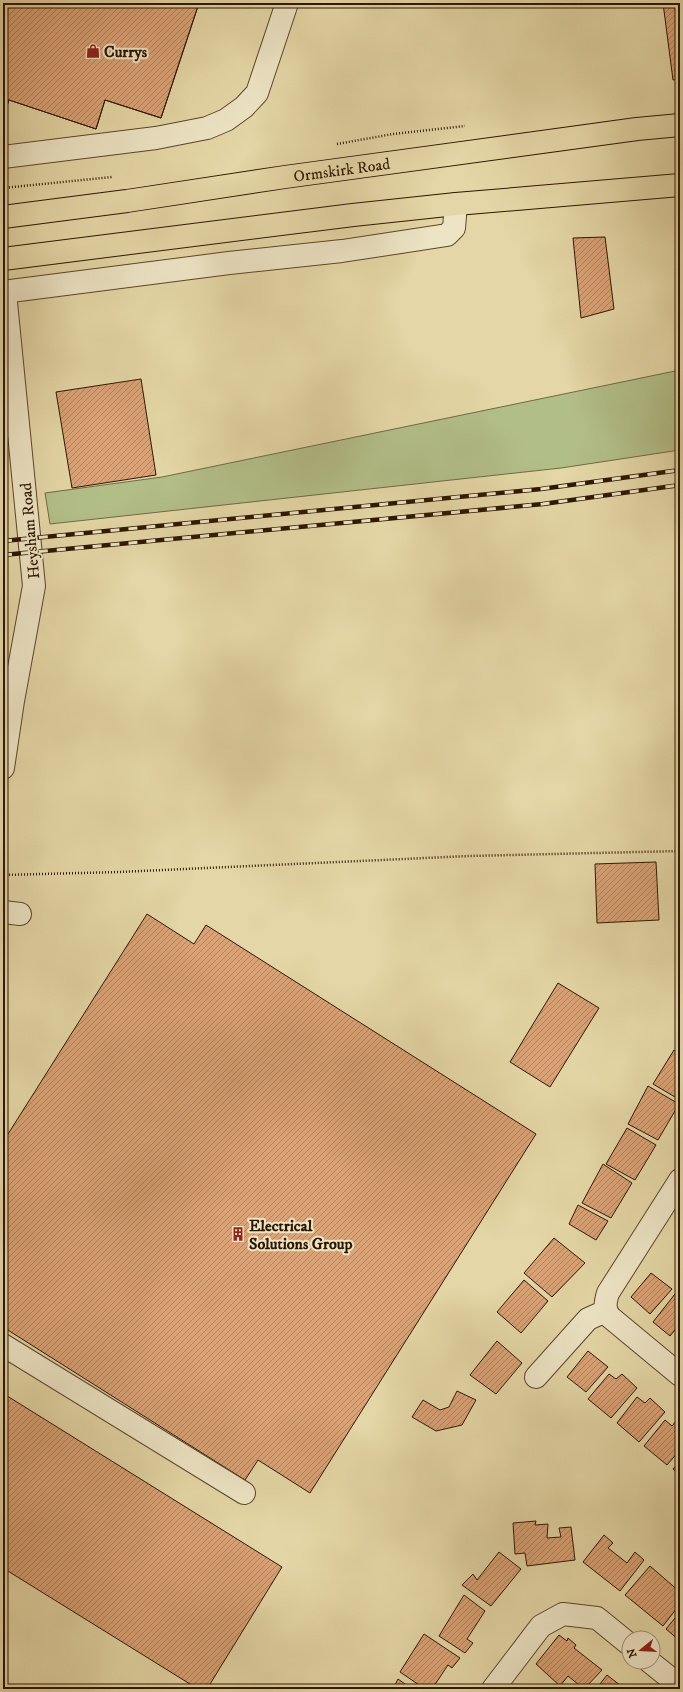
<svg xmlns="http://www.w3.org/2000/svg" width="683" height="1692" viewBox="0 0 683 1692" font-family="'IM FELL DW Pica',serif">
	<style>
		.green { fill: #b2be88; stroke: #706a44 }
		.building { fill: url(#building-hatch); stroke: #2e1600 }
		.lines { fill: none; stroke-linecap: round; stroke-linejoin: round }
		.minor-casing { stroke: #5c462a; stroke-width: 24 }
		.highway-casing { stroke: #2e1600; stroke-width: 24 }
		.path { stroke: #2e1600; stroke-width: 2.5; stroke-dasharray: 1 2; stroke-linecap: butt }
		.minor { stroke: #ede4c5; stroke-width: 22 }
		.highway { stroke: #e4d6a6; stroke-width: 22 }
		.rail-casing { stroke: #2e1600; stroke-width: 4.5 }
		.rail { stroke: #ede4c5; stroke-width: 3; stroke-dasharray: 9; stroke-linecap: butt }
		.labels { text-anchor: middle; stroke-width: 4; stroke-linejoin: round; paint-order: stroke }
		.poi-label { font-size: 16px; font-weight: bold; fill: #2e1600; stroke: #ede4c5; text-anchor: start }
		.street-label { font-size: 16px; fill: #2e1600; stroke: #ede4c5 }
	</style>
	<defs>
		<pattern id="building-hatch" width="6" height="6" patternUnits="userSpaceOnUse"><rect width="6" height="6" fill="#daa275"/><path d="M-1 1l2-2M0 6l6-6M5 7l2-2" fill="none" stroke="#b1835e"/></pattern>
	</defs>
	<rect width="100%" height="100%" fill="#e4d6a6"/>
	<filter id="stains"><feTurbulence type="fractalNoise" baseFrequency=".005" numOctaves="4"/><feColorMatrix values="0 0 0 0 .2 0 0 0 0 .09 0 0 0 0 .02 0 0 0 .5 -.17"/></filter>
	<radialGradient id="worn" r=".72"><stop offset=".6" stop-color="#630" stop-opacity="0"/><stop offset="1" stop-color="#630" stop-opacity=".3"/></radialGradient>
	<path class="green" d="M 680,370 L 680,450 L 561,468 L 50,524 L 45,493 L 162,477 Z"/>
	<path class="building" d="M 3,3 L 199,3 L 161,118 L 105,100 L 96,129 L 9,100 L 3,118 Z
		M 3,3 L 199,3 L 161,118 L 105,100 L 96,129 L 3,98 Z
		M 663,3 L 680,3 L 680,79 L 673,80 Z
		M 3,98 L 9,100 L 3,118 Z
		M 605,237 L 614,309 L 581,318 L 573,238 Z
		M 141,379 L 156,475 L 72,488 L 56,392 Z
		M 656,862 L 659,920 L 597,923 L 595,864 Z
		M 147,914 L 194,944 L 206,925 L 536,1134 L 310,1493 L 258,1460 L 245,1480 L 3,1327 L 3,1142 Z
		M 558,983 L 599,1008 L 550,1087 L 510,1062 Z
		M 674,1050 L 680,1054 L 680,1100 L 653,1084 Z
		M 648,1086 L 679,1104 L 658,1140 L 628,1124 Z
		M 627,1128 L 656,1145 L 635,1180 L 606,1164 Z
		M 603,1164 L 632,1183 L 611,1218 L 582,1203 Z
		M 578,1205 L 608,1221 L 596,1240 L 569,1224 Z
		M 554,1238 L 585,1263 L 552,1297 L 524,1273 Z
		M 651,1273 L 672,1289 L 650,1314 L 631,1297 Z
		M 524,1280 L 548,1301 L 521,1333 L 497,1312 Z
		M 675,1294 L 680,1298 L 680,1324 L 670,1336 L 653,1322 Z
		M 497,1341 L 522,1363 L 496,1394 L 470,1375 Z
		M 588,1351 L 608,1367 L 586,1392 L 567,1377 Z
		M 609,1374 L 616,1379 L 622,1374 L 637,1388 L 611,1418 L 588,1399 Z
		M 457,1391 L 476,1400 L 462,1425 L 436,1431 L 412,1417 L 423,1400 L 440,1410 L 449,1407 Z
		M 4,1394 L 282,1567 L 207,1689 L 198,1689 L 3,1568 Z
		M 637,1397 L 645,1403 L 650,1398 L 665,1412 L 639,1442 L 617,1423 Z
		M 665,1420 L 672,1426 L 676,1421 L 680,1424 L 680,1450 L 667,1465 L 644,1446 Z
		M 680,1461 L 680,1475 L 673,1469 Z
		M 536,1521 L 535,1525 L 548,1524 L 547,1538 L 561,1537 L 559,1528 L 571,1527 L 575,1560 L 527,1566 L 525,1553 L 515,1554 L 513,1523 Z
		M 604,1535 L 613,1543 L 608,1548 L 627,1563 L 635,1552 L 644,1560 L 620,1591 L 583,1562 Z
		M 499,1552 L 521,1569 L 491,1606 L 462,1585 L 473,1574 L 477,1580 Z
		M 650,1566 L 680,1592 L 680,1604 L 663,1626 L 625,1595 Z
		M 464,1595 L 485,1611 L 467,1639 L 473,1643 L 465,1653 L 439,1636 Z
		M 680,1612 L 680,1641 L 666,1629 Z
		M 424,1634 L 460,1658 L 452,1668 L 448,1665 L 432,1689 L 425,1689 L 400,1672 Z
		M 559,1635 L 567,1641 L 568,1638 L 576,1645 L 574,1648 L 602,1670 L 584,1689 L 568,1676 L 560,1686 L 536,1664 Z
		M 607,1675 L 625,1689 L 596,1689 Z
		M 398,1679 L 412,1689 L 393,1689 Z"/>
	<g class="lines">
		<defs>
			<path id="minor" d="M 3,157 L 156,138 L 207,128 L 226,120 L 244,107 L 257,93 L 287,3
				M 3,292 L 229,263 L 342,251 L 447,235 L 454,228 L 456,204
				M 3,768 L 13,701 L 34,586 L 5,292
				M 3,912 L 20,914
				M 680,1180 L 608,1293 C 605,1303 604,1309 610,1317 L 680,1375
				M 3,1345 L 244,1493
				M 536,1377 L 588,1319 L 606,1311
				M 650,1662 L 680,1686
				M 493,1689 L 541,1626 L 563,1614 L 597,1618 L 629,1644"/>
			<g id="highway">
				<path id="s1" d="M 3,217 L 127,201 L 285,177 L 637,129 L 680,125"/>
				<path d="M 3,259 L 353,215 L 456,204 L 680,185"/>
			</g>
		</defs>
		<use href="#minor" class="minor-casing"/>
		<use href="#highway" class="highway-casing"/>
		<path class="path" d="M 337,144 L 393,134 L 465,126
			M 3,188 L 112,177
			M 3,875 L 119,872 L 469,856 L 680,851"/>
		<use href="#minor" class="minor"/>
		<use href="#highway" class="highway"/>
		<defs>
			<path id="rail" d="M 3,541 L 541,489 L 680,470
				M 3,555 L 543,504 L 680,485"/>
		</defs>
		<use href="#rail" class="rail-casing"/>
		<use href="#rail" class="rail"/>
	</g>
	<defs>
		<symbol id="shop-bare" viewBox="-9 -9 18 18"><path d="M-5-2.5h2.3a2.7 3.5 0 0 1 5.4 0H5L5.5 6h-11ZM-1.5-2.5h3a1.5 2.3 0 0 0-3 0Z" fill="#8f2418" stroke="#ede4c5" stroke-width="2.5" paint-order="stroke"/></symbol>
		<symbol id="building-bare" viewBox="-9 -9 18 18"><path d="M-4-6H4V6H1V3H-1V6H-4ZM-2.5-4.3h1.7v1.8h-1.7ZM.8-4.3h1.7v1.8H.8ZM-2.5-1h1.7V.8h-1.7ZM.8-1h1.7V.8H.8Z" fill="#8f2418" stroke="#ede4c5" stroke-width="2.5" paint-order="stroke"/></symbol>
	</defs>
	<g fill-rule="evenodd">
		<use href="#shop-bare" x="83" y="41" width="20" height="20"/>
		<use href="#building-bare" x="228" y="1224" width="20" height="20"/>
	</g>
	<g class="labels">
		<g class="poi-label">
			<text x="104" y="57">Currys</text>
			<text x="249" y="1231">Electrical<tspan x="249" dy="18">Solutions Group</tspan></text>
		</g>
		<g class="street-label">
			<text dy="6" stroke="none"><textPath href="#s1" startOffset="342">Ormskirk Road</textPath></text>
			<text transform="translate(29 531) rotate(-95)" y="6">Heysham Road</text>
		</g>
	</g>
	<rect width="683" height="1692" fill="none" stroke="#e4d6a6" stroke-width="16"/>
	<rect x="4" y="4" width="675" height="1684" fill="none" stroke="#2e1600" stroke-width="2"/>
	<rect x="8" y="8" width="667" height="1676" fill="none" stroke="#2e1600"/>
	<g transform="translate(641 1650) rotate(252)"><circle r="19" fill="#ede4c5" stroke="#a19276"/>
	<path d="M0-3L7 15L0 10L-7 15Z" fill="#8f2418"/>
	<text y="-6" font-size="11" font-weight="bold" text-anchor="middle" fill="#2e1600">N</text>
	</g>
	<rect width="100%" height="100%" filter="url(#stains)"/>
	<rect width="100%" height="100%" fill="url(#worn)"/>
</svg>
